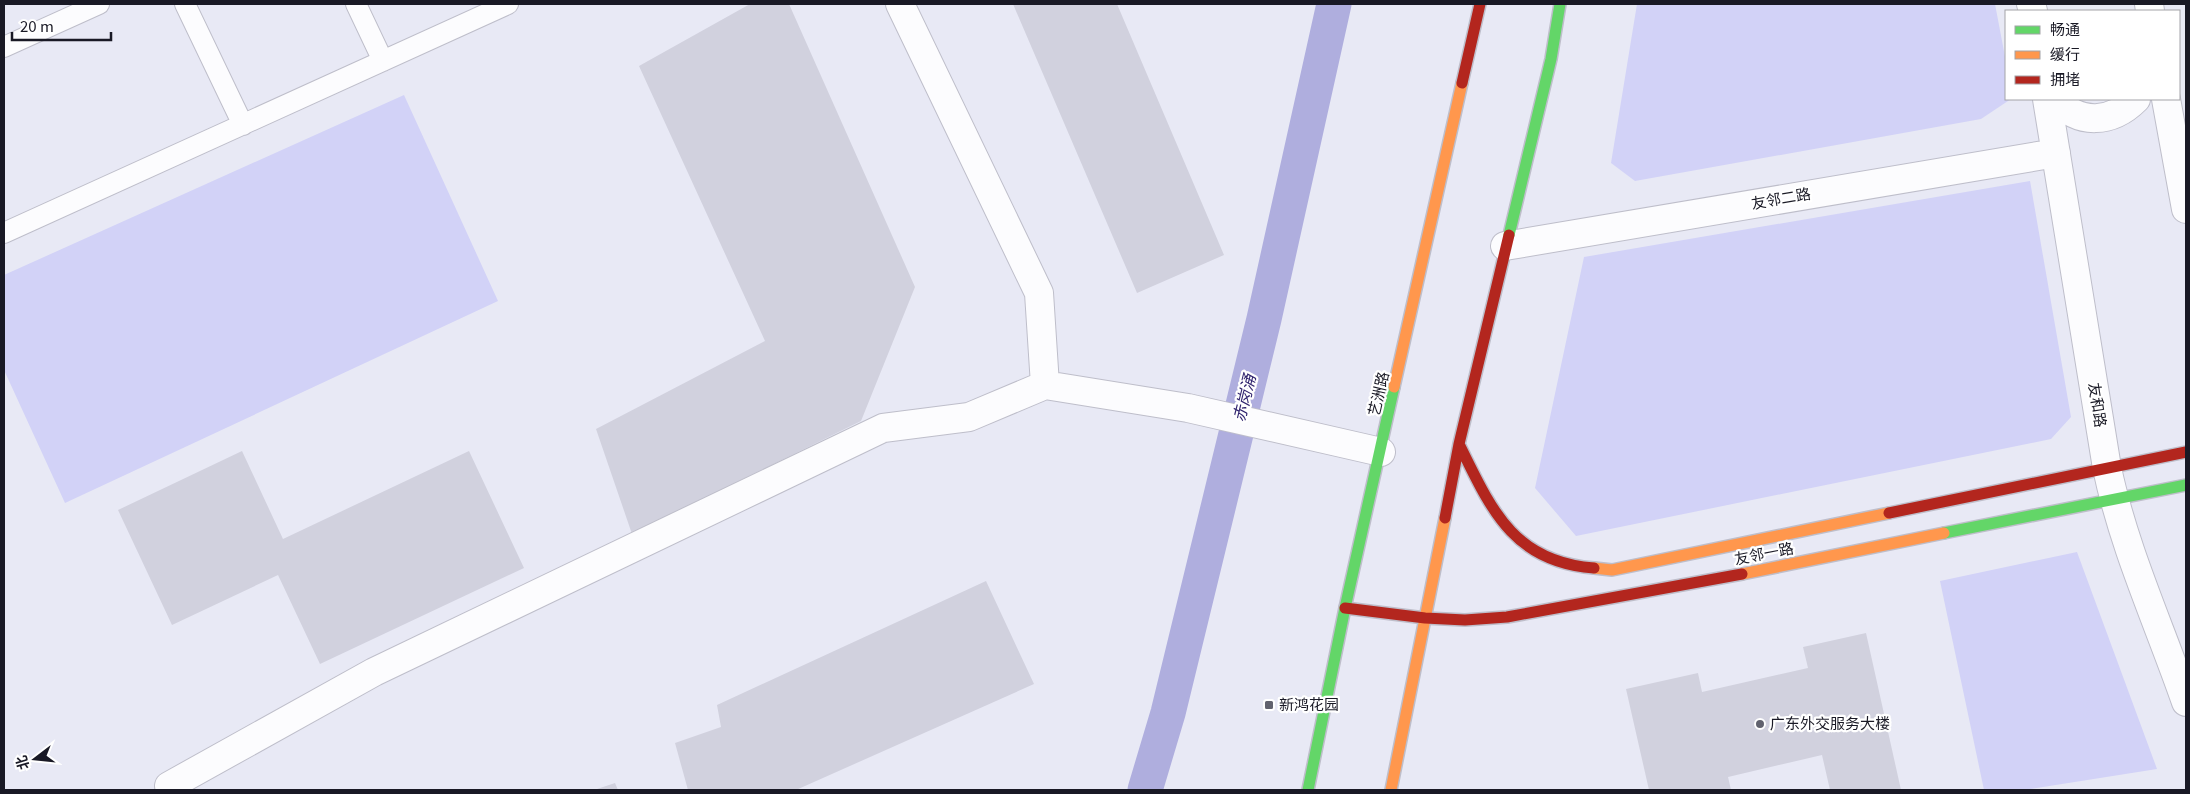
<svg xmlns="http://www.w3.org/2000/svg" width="2190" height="794" viewBox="0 0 2190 794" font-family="Georgia,'Noto Sans SC',serif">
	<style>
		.green { fill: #d2d2f7 }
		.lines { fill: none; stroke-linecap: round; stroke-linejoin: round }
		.canal { stroke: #afaede; stroke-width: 35 }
		.building { fill: #d1d1de }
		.lane-casing { stroke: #bebeca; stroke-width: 22 }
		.street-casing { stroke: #bebeca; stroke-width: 30 }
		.fast-casing { stroke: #bebeca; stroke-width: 14 }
		.slow-casing { stroke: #bebeca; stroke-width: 14 }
		.jam-casing { stroke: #bebeca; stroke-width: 14 }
		.lane { stroke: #fcfcfe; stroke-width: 20 }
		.street { stroke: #fcfcfe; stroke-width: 28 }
		.fast { stroke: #63d668; stroke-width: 11 }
		.slow { stroke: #ff974d; stroke-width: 11 }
		.jam { stroke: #b3261e; stroke-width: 11 }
		.poi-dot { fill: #61626e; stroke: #fff; stroke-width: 2 }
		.labels { text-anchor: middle; stroke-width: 4.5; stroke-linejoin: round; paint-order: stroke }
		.street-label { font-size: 15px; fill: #191925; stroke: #fff }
		.poi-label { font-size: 15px; fill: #191925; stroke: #fff; text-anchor: start }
		.water-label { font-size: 16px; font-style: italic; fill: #30246e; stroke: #fff }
	</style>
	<rect width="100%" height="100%" fill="#e8e9f5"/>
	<path class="green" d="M 1637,4 L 1995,4 L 2006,62 L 2006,99 L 2011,99 L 1981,119 L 1635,181 L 1611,163 Z
		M 404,95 L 498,301 L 65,503 L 4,370 L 4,275 Z
		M 2030,181 L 2071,417 L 2051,439 L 1576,536 L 1535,488 L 1584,257 Z
		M 2077,552 L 2157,769 L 2024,790 L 1984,790 L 1940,581 Z"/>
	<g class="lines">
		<path class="canal" d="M 1145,790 L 1168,713 L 1264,319 L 1334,4"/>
	</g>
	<path class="building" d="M 750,4 L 789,4 L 915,287 L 861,421 L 632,534 L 596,429 L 765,341 L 639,66 Z
		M 1013,4 L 1117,4 L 1224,255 L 1137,293 Z
		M 242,451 L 283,539 L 469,451 L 524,568 L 320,664 L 278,575 L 172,625 L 118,510 Z
		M 986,581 L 1034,684 L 796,790 L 688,790 L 675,743 L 721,727 L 717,705 Z
		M 1866,633 L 1901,790 L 1830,790 L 1822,755 L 1728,777 L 1731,790 L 1649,790 L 1626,689 L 1698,673 L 1702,692 L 1808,668 L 1803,647 Z
		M 615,783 L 618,790 L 594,790 Z"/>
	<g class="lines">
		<defs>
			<path id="lane" d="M 185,4 L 243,125
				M 356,4 L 383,61
				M 4,47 L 99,4
				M 4,233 L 508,4"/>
			<path id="street" d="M 900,4 L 1039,293 L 1045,385
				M 2031,4 L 2033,11
				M 2149,4 L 2150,11
				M 2047,99 L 2107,468 C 2124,549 2159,624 2186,702
				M 2056,99 C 2079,126 2112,123 2136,99
				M 2166,99 L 2186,209
				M 1505,246 L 2056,153
				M 169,786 L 374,672 L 883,428 L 969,417 L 1045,385 L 1188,408 L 1381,452"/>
			<path id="fast" d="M 1509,235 L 1551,59 L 1560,4
				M 1944,533 L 2186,485
				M 1308,790 L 1345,608 L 1394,387"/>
			<path id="slow" d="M 1394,387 L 1462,83
				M 1594,568 L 1612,570 L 1889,513
				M 1742,574 L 1944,533
				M 1391,790 L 1445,518"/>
			<path id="jam" d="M 1462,83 L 1480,4
				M 1459,444 C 1491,509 1513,562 1594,568
				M 1889,513 L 2186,452
				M 1445,518 L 1459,444 L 1509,235
				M 1345,608 L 1425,618 L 1465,620 L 1507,617 L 1742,574"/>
		</defs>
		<use href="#lane" class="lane-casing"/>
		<use href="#street" class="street-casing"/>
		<use href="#fast" class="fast-casing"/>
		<use href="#slow" class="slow-casing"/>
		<use href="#jam" class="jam-casing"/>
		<use href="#lane" class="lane"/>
		<use href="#street" class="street"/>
		<use href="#fast" class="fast"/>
		<use href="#slow" class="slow"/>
		<use href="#jam" class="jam"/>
	</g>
	<g class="poi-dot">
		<rect x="1264" y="700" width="10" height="10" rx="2.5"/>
		<circle cx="1760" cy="724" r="5"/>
	</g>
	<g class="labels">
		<g class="street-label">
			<text transform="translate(1781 199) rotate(-10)" y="5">友邻二路</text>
			<text transform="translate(1379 394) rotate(-77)" y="5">艺洲路</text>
			<text transform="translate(2097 405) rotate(81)" y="5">友和路</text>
			<text transform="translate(1764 554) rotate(-11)" y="5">友邻一路</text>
		</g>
		<g class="poi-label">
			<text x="1279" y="710">新鸿花园</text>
			<text x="1770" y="729">广东外交服务大楼</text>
		</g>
		<g class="water-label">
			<text transform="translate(1244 398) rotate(-76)" y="6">赤岗涌</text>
		</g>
	</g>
	<rect width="2190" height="794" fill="none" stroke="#191925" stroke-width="10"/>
	<rect x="2005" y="10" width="175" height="90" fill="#ffffff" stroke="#a3a3a8"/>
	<rect x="2015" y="26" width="25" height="8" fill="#63d668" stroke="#a3a3a8"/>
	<text x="2050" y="35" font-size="15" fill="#191925">畅通</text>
	<rect x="2015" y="51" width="25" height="8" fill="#ff974d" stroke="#a3a3a8"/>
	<text x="2050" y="60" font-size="15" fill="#191925">缓行</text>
	<rect x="2015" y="76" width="25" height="8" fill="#b3261e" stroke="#a3a3a8"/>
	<text x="2050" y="85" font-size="15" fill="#191925">拥堵</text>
	<g transform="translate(35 759) rotate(254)" stroke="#ffffff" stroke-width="4" paint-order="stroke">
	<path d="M0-4L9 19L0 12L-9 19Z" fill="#191925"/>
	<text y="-8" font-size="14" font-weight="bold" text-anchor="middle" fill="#191925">北</text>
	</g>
	<path d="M12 32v8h99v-8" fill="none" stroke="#191925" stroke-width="2.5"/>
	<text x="20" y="32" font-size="15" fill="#191925" stroke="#ffffff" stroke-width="4" paint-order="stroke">20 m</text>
</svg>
